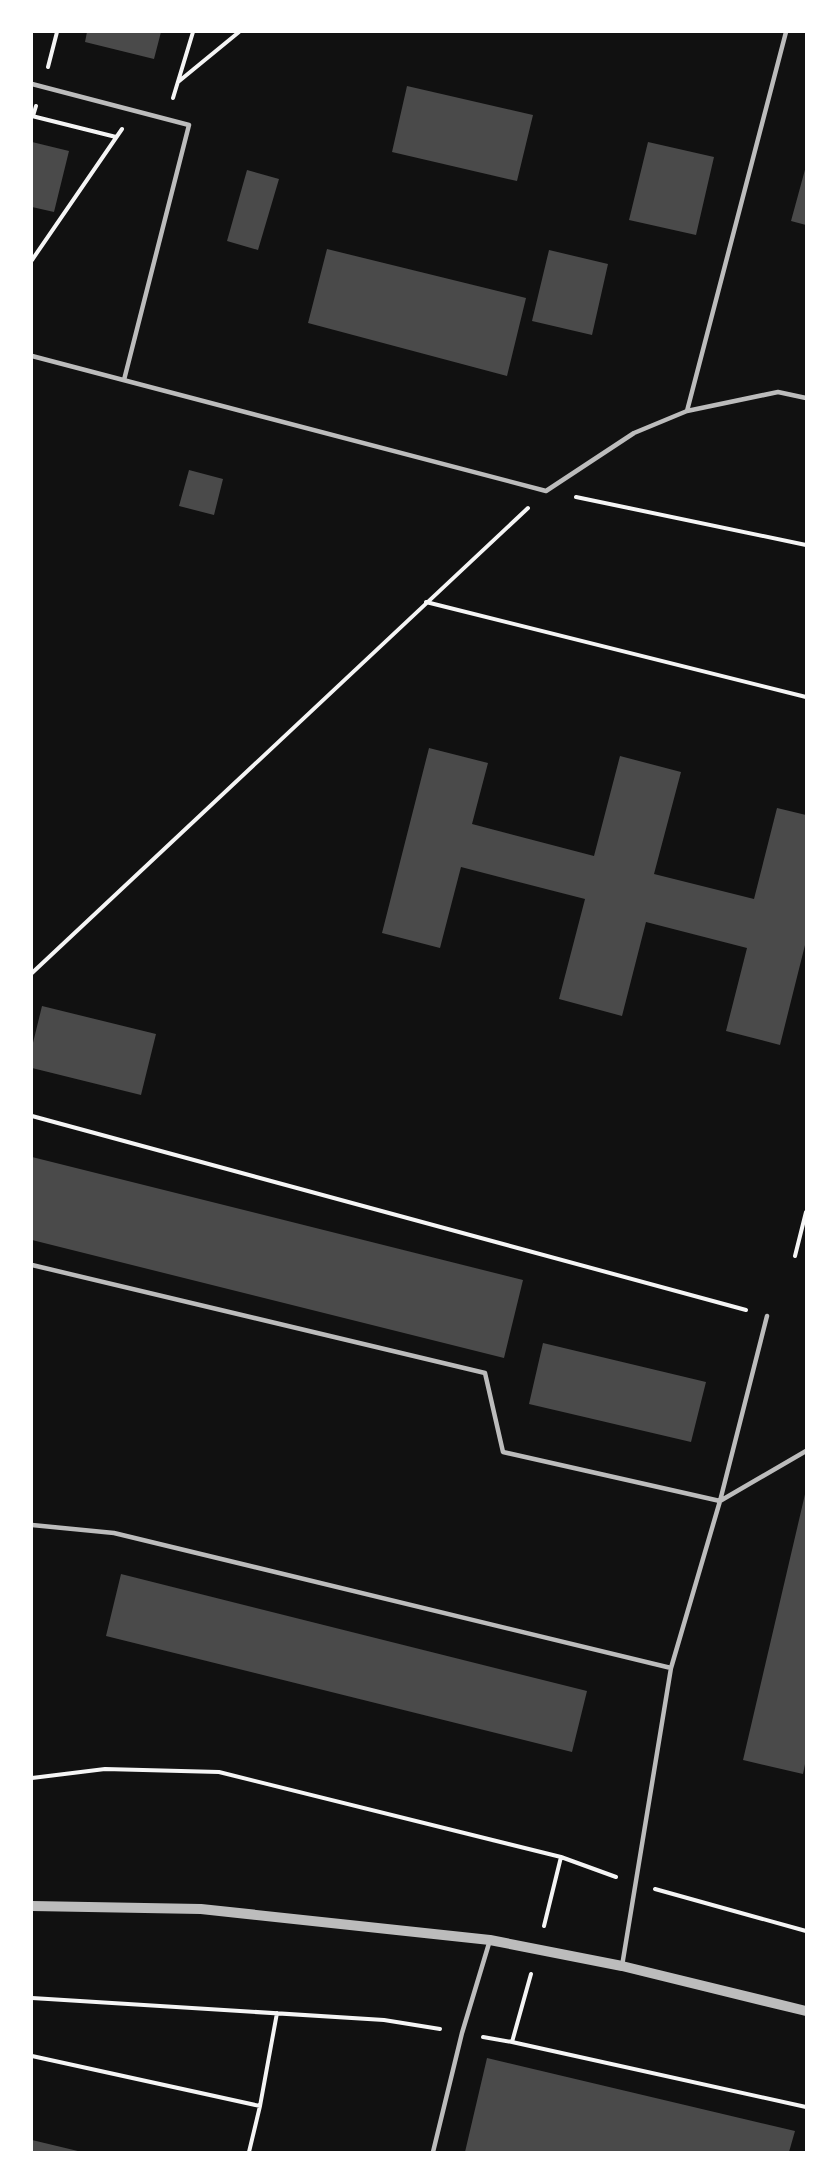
<svg xmlns="http://www.w3.org/2000/svg" width="838" height="2184" viewBox="0 0 838 2184" font-family="Arial,sans-serif">
	<style>
		.building { fill: #4a4a4a }
		.lines { fill: none; stroke-linecap: round; stroke-linejoin: round }
		.path { stroke: #f5f5f5; stroke-width: 4 }
		.service { stroke: #bcbcbc; stroke-width: 4.5 }
		.tertiary { stroke: #bcbcbc; stroke-width: 10 }
	</style>
	<rect width="100%" height="100%" fill="#111"/>
	<path class="building" d="M 87,32 L 161,32 L 154,59 L 85,42 Z
		M 407,86 L 533,115 L 517,181 L 392,152 Z
		M 32,142 L 69,151 L 54,212 L 32,207 Z
		M 648,142 L 714,157 L 696,235 L 629,220 Z
		M 806,166 L 806,225 L 791,221 Z
		M 247,170 L 279,179 L 258,250 L 227,241 Z
		M 327,249 L 526,298 L 507,376 L 308,323 Z
		M 549,250 L 608,264 L 592,335 L 532,321 Z
		M 189,470 L 223,479 L 214,515 L 179,506 Z
		M 429,748 L 488,763 L 472,824 L 594,856 L 620,756 L 681,772 L 654,874 L 754,899 L 777,808 L 806,815 L 806,941 L 780,1045 L 726,1031 L 747,948 L 646,922 L 622,1016 L 559,999 L 585,899 L 461,867 L 440,948 L 382,933 Z
		M 42,1006 L 156,1034 L 141,1095 L 32,1068 L 32,1047 Z
		M 32,1157 L 523,1280 L 504,1358 L 32,1240 Z
		M 543,1343 L 706,1382 L 691,1442 L 529,1404 Z
		M 806,1490 L 806,1759 L 803,1774 L 743,1760 Z
		M 121,1574 L 587,1691 L 572,1752 L 106,1636 Z
		M 487,2058 L 795,2131 L 789,2152 L 465,2152 Z
		M 32,2140 L 82,2152 L 32,2152 Z"/>
	<g class="lines">
		<path class="path" d="M 48,67 L 57,32
			M 178,82 L 239,32
			M 173,98 L 193,32
			M 32,116 L 116,137
			M 33,116 L 36,106
			M 32,260 L 122,129
			M 576,497 L 806,545
			M 426,602 L 806,697
			M 32,973 L 528,508
			M 32,1116 L 746,1310
			M 795,1256 L 806,1212
			M 32,1778 L 105,1769 L 219,1772 L 561,1857 L 616,1877
			M 655,1889 L 806,1931
			M 544,1926 L 561,1857
			M 531,1974 L 512,2042 L 806,2107
			M 32,1998 L 384,2020 L 440,2029
			M 483,2037 L 512,2042
			M 32,2056 L 260,2106 L 249,2152
			M 260,2106 L 277,2013"/>
		<path class="service" d="M 32,84 L 189,125 L 124,380
			M 32,356 L 546,491 L 634,433 L 687,411 L 778,392 L 806,398
			M 687,411 L 786,32
			M 32,1265 L 485,1373 L 503,1452 L 720,1501 L 767,1316
			M 32,1525 L 114,1533 L 671,1668
			M 622,1966 L 671,1668 L 720,1501 L 806,1451
			M 433,2152 L 462,2033 L 490,1940"/>
		<path class="tertiary" d="M 32,1906 L 201,1909 L 490,1940 L 622,1966 L 806,2011"/>
	</g>
	<rect width="838" height="2184" fill="none" stroke="#ffffff" stroke-width="66"/>
</svg>
